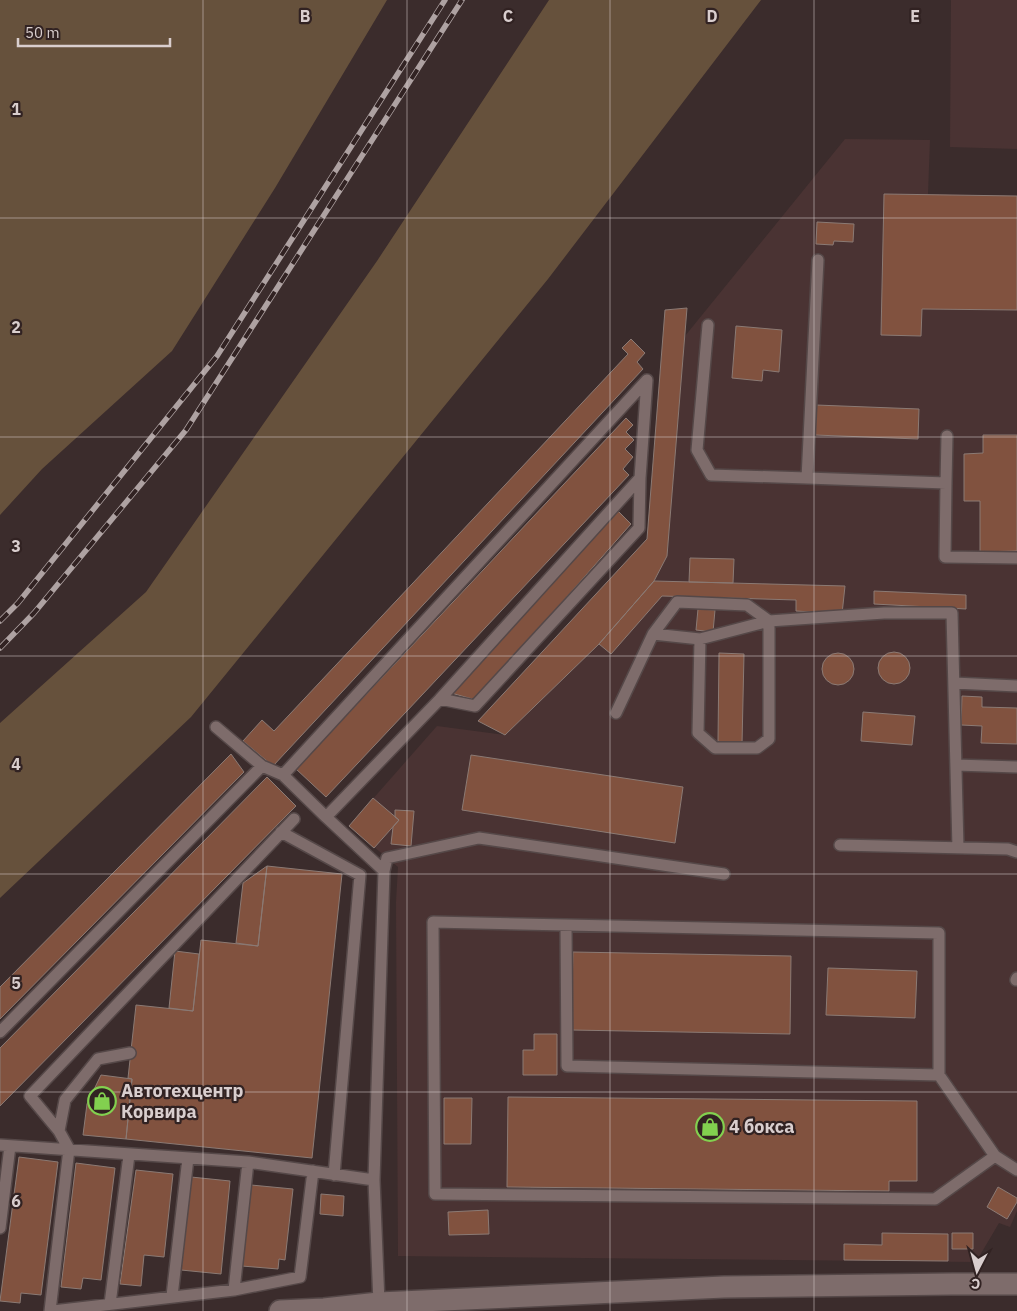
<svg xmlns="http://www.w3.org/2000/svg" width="1017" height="1311" viewBox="0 0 1017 1311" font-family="'IBM Plex Sans',sans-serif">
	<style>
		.built { fill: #4a3333 }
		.green { fill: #66513c }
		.building { fill: #81523f; stroke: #8b7a74 }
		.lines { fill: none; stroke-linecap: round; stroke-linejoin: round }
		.service-casing { stroke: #554848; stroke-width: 14 }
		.minor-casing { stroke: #554848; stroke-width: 24 }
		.service { stroke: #7e6c6b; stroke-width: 11 }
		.minor { stroke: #7e6c6b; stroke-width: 21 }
		.rail-casing { stroke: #aea2a2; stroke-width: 5.5 }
		.rail { stroke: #312222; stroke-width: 4; stroke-dasharray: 11; stroke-linecap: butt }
		.grid { fill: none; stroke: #d9cece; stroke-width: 1; stroke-opacity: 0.55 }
		.labels { text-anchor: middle; stroke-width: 4.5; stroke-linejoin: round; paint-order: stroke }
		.poi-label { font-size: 18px; font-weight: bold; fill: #d9cece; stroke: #312222; text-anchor: start }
		.grid-label { font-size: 16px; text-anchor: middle; font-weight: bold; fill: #d9cece; stroke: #312222; stroke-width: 4.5; stroke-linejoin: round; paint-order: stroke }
	</style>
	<rect width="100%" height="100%" fill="#3b2c2c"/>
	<path class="built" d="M 951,0 L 1017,0 L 1017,149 L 950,147 Z
		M 845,139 L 930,140 L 928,194 L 1017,196 L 1017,1211 L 1010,1227 L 999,1223 L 976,1262 L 398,1256 L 396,902 L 398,867 L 349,826 L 437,726 L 505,735 L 599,644 L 654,581 L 667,556 L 685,336 Z"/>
	<path class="green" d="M 0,0 L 387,0 L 275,188 L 172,351 L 42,469 L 0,515 Z
		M 549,0 L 761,0 L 548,279 L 191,717 L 0,898 L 0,723 L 146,592 L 377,261 Z"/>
	<path class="building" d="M 884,194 L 1017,196 L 1017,310 L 922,309 L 921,336 L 881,335 Z
		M 817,222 L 854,224 L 853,242 L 834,241 L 833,245 L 816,244 Z
		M 687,308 L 667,556 L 654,581 L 599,644 L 505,735 L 478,721 L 647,539 L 665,310 Z
		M 736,326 L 782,330 L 779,372 L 763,370 L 762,381 L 732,378 Z
		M 631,339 L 645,353 L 637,362 L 643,369 L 273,766 L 243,741 L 262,720 L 274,731 L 628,354 L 622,348 Z
		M 816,405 L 919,409 L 918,439 L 815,435 Z
		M 626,418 L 633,425 L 626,432 L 634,440 L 625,449 L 633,457 L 623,469 L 629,475 L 326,797 L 296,769 Z
		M 983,435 L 1017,435 L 1017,551 L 980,552 L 980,501 L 964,501 L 964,454 L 983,453 Z
		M 618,511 L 631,524 L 476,700 L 451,693 Z
		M 690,558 L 734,559 L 733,583 L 689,582 Z
		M 654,581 L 845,586 L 842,614 L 796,611 L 796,600 L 662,596 L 611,654 L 599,644 Z
		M 874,591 L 966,595 L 966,609 L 874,604 Z
		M 698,609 L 715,610 L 713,632 L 696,630 Z
		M878 668a16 16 0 1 1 32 0a16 16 0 1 1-32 0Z
		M 719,653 L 744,654 L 742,744 L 718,742 Z
		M822 669a16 16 0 1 1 32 0a16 16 0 1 1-32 0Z
		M 962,696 L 982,697 L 982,707 L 1017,708 L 1017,744 L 981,743 L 982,726 L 961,725 Z
		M 863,712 L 915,716 L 912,745 L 861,741 Z
		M 231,754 L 244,772 L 0,1019 L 0,987 Z
		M 471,755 L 683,787 L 675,843 L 462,810 Z
		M 267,777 L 296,806 L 0,1106 L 0,1048 Z
		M 373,798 L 399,820 L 374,848 L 349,826 Z
		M 395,810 L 414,811 L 411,846 L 391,844 L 393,827 L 399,820 L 395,817 Z
		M 267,866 L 342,874 L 312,1158 L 126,1139 L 132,1079 L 128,1078 L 136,1005 L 193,1011 L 201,940 L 258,946 Z
		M 267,866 L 258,946 L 236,943 L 243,883 Z
		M 175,951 L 199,954 L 193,1011 L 169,1008 Z
		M 573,952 L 791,956 L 790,1034 L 571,1030 Z
		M 828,968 L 917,971 L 915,1018 L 826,1015 Z
		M 534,1034 L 557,1034 L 557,1075 L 523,1075 L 523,1050 L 534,1050 Z
		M 101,1075 L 132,1079 L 126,1139 L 83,1135 L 87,1104 Z
		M 508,1097 L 917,1101 L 917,1181 L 889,1181 L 889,1191 L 507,1187 Z
		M 444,1098 L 472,1098 L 471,1144 L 444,1144 Z
		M 19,1157 L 58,1162 L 41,1295 L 21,1293 L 20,1303 L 0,1301 Z
		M 76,1163 L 115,1168 L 101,1280 L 83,1278 L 81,1289 L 61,1287 Z
		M 136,1170 L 173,1174 L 164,1257 L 144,1255 L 141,1286 L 120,1284 Z
		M 191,1177 L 230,1181 L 221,1274 L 181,1270 Z
		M 251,1185 L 293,1189 L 285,1260 L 279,1259 L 278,1269 L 242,1266 Z
		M 998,1187 L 1017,1198 L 1017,1202 L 1007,1219 L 987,1207 Z
		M 321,1194 L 344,1196 L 343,1216 L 320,1214 Z
		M 488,1210 L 489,1234 L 449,1235 L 448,1212 Z
		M 882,1233 L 948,1234 L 948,1261 L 844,1260 L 844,1244 L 882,1245 Z
		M 952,1233 L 973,1233 L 973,1249 L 952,1249 Z"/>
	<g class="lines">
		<defs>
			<path id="service" d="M 708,325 L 697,450 L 711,475 L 807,478 L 818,260
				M 807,478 L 946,483 L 945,557 L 1017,558
				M 946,483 L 947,436
				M 653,634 L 677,602 L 747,605 L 769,621 L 769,739 L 757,748 L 715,748 L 698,733 L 700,639
				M 954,683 L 1017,686
				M 440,699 L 640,478
				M 616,713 L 653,634 L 700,639 L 769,621 L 884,613 L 952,613 L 958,848
				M 216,727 L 262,766 L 283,775 L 326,817 L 384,871
				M 956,765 L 1017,767
				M 283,775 L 647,380 L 640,478 L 639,528 L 475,706 L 440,699 L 326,817
				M 281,832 L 360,875 L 334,1175
				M 840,845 L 1008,849 L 1017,852
				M 566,925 L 567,1066 L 939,1075 L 995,1156 L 1017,1170
				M 1016,980 L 1017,978
				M 0,1032 L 262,766
				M 939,1075 L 939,933 L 433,922 L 435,1194 L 935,1199 L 995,1156
				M 59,1131 L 30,1096 L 294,819
				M 0,1145 L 248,1162 L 374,1180
				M 0,1228 L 10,1146
				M 234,1290 L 248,1162
				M 172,1296 L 188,1158
				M 379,1303 L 374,1180 L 384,871 L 387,858 L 479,838 L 724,874
				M 110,1304 L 129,1155
				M 50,1311 L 69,1149 L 59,1131 L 65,1100 L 98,1059 L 130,1053
				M 53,1311 L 234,1290 L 300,1277 L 313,1171"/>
			<path id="minor" d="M 280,1311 L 324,1309 L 379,1303 L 724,1287 L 952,1284 L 1017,1284"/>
		</defs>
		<use href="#service" class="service-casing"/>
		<use href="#minor" class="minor-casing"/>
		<use href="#service" class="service"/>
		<use href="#minor" class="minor"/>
		<defs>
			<path id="rail" d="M 0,621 L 18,603 L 217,356 L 445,0
				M 0,648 L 34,613 L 186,430 L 462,0"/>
		</defs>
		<use href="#rail" class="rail-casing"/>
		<use href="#rail" class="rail"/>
	</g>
	<path class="grid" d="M 203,0 L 203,1311M 407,0 L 407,1311M 610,0 L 610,1311M 814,0 L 814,1311M 0,218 L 1017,218M 0,437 L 1017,437M 0,656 L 1017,656M 0,874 L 1017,874M 0,1092 L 1017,1092"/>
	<defs>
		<symbol id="shop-ring" viewBox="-11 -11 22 22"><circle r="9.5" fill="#312222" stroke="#82d04f" stroke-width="1.5"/><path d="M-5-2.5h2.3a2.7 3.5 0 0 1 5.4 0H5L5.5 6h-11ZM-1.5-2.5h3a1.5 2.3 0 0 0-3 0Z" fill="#82d04f"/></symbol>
	</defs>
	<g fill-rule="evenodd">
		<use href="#shop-ring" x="86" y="1085" width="32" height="32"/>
		<use href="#shop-ring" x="694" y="1111" width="32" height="32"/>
	</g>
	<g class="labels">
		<g class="poi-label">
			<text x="121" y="1097">Автотехцентр<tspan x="121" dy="21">Корвира</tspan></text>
			<text x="729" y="1133">4 бокса</text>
		</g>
	</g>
	<g class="grid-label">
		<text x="305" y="22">B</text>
		<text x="508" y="22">C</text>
		<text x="712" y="22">D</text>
		<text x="915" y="22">E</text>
		<text x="16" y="115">1</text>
		<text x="16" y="333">2</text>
		<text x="16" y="552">3</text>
		<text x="16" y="770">4</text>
		<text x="16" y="989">5</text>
		<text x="16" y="1207">6</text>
	</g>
	<g transform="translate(977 1271) rotate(186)" stroke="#312222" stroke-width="4" paint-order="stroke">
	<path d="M0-4L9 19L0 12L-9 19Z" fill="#d9cece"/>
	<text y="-8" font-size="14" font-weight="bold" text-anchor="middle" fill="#d9cece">С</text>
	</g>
	<path d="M18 38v8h152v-8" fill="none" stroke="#d9cece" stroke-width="2.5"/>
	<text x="25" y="38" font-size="15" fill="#d9cece" stroke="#312222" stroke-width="4" paint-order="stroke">50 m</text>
</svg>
